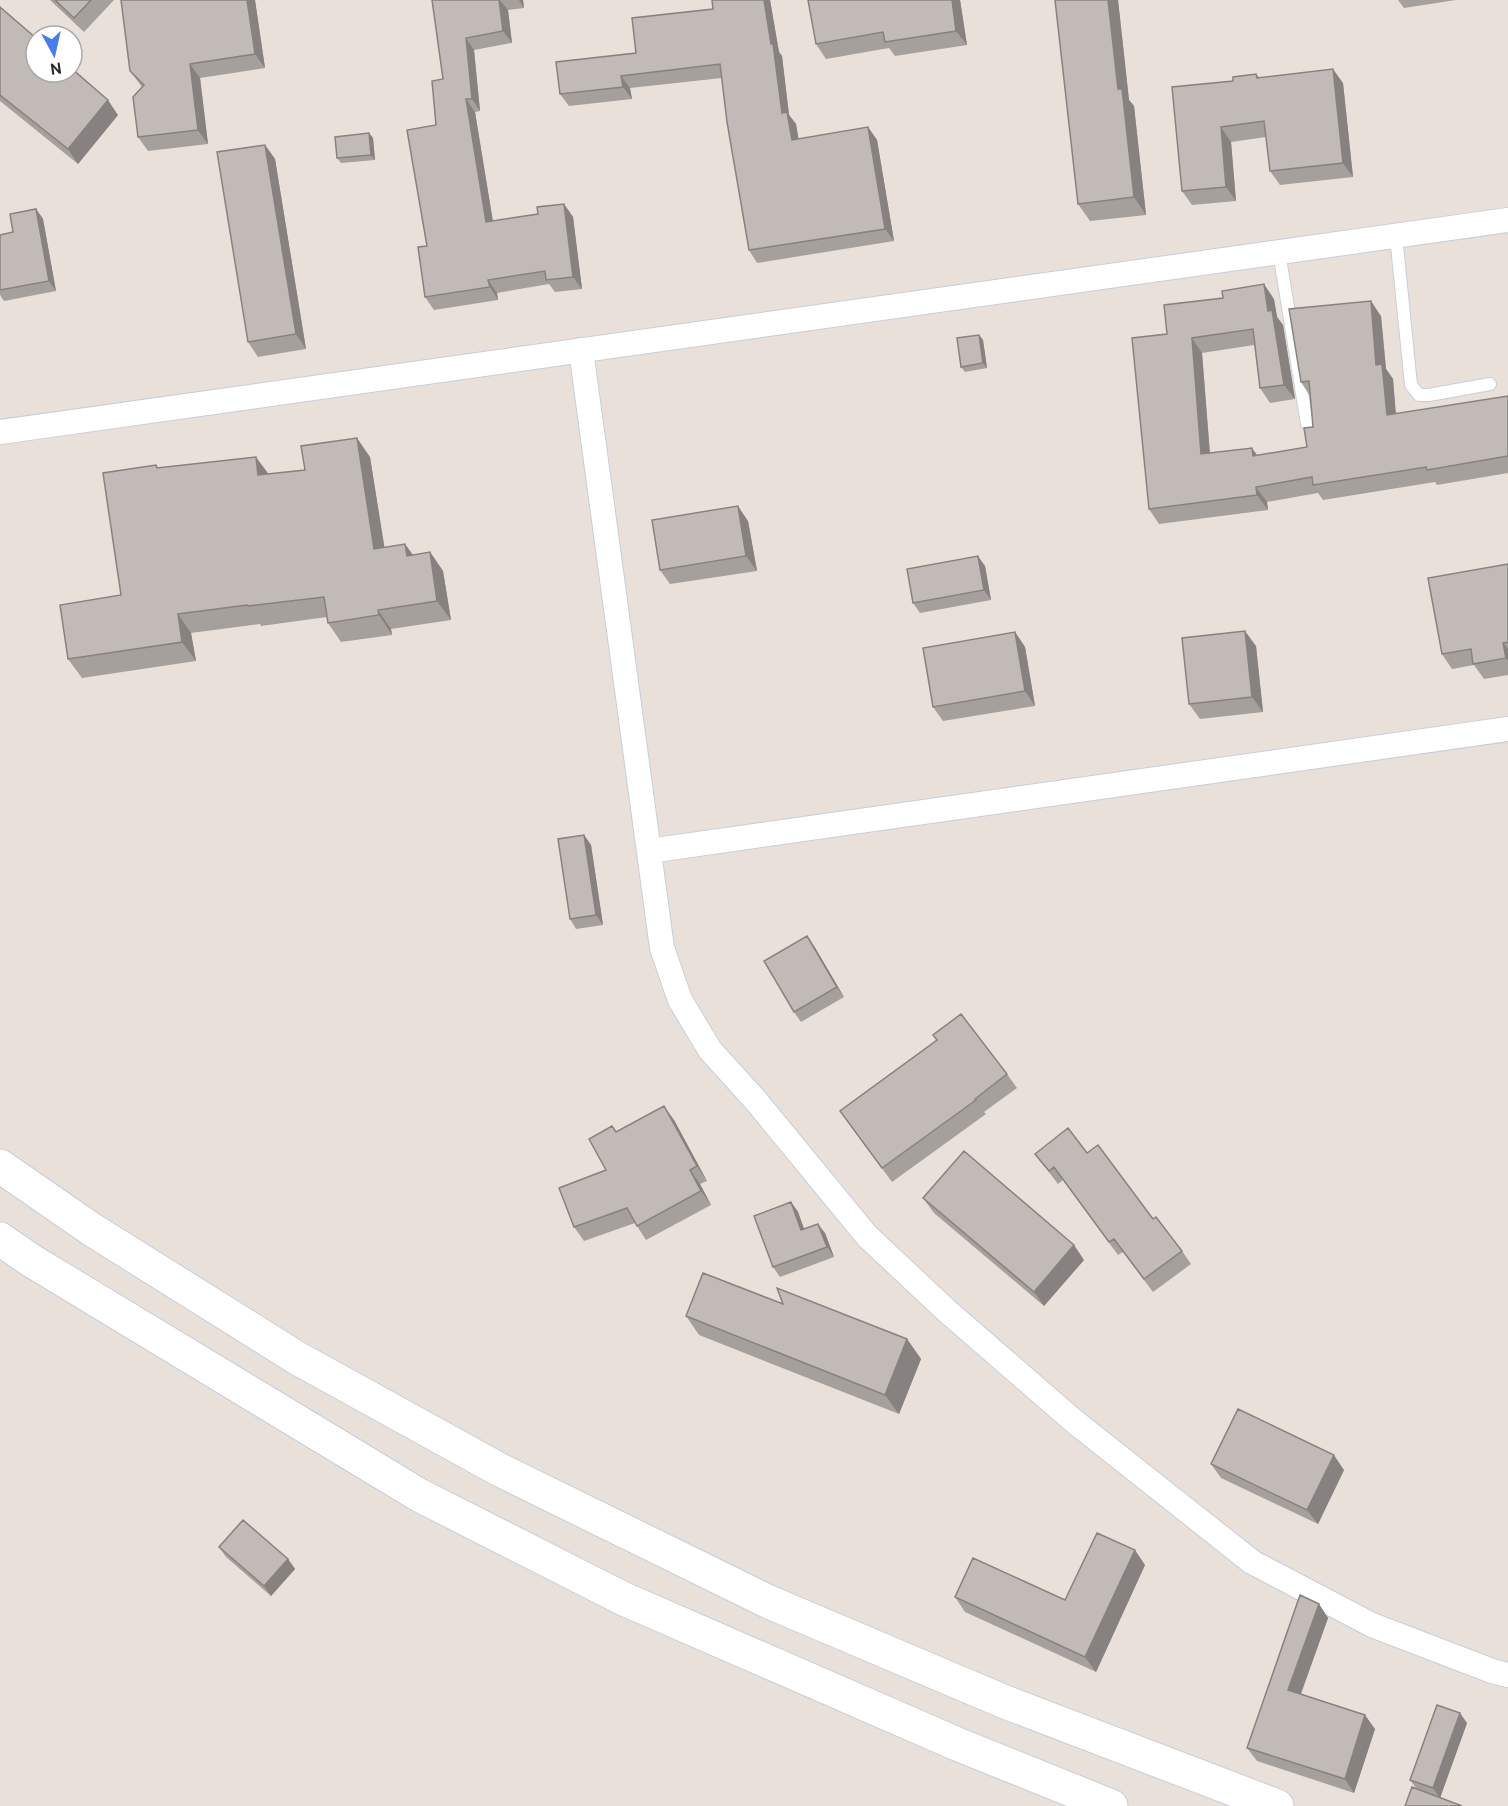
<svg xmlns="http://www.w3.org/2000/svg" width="1508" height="1806" viewBox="0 0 1508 1806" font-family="Cabin,sans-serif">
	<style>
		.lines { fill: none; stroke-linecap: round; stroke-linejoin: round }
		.lane-casing { stroke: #c8ced8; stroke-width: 14 }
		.street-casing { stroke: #c8ced8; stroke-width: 26 }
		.secondary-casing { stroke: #c8ced8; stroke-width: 35 }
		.lane { stroke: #fff; stroke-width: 12 }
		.street { stroke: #fff; stroke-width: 24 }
		.secondary { stroke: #fff; stroke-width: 33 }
		.wall { fill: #a6a09d }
		.shaded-wall { fill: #87827f }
		.building { fill: #c1bab6; stroke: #87827f; stroke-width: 1.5 }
	</style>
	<rect width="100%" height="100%" fill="#e9e0da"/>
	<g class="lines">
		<defs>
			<path id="lane" d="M 1396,236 L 1411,385 L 1419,395 L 1429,395 L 1490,384
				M 1279,252 L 1307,424"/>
			<path id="street" d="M 581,350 L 662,948 L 680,1000 L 710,1050 L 757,1102 L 867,1236 L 947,1311 L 1075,1422 L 1252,1562 L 1372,1625 L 1492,1671 L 1508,1675
				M 0,432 L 1508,220
				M 649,851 L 1508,729"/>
			<path id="secondary" d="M 0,1166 L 91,1229 L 297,1358 L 500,1470 L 769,1602 L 1005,1702 L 1277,1806
				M 0,1239 L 32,1261 L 419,1495 L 624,1599 L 957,1744 L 1111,1806"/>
		</defs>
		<use href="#lane" class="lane-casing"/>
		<use href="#street" class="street-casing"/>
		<use href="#secondary" class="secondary-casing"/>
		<use href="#lane" class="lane"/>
		<use href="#street" class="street"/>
		<use href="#secondary" class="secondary"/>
	</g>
	<path class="wall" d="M 50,0 L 114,0 L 84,32 Z
		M 255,0 L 265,68 L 200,78 L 208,144 L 148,151 L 138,137 L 142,87 L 130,71 Z
		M 432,0 L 523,0 L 524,8 L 508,10 L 512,43 L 474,50 L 480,111 L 475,112 L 493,221 L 538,214 L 564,204 L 573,217 L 582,289 L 555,292 L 549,284 L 497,293 L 498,300 L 434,310 L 425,297 L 427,246 L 436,125 L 443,79 Z
		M 712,0 L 770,0 L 779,52 L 782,56 L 789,115 L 796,124 L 798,139 L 868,127 L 877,140 L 894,241 L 757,263 L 749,250 L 722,78 L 630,88 L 632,99 L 569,106 L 560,94 L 636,53 L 713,9 Z
		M 960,0 L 967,45 L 895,56 L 889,48 L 826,59 L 816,44 Z
		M 1055,0 L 1118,0 L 1129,100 L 1134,106 L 1146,215 L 1090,221 L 1078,204 Z
		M 1398,0 L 1456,0 L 1404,8 Z
		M 0,7 L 118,115 L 78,164 L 0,101 Z
		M 1256,74 L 1259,77 L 1343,83 L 1353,177 L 1280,185 L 1270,171 L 1266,137 L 1231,142 L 1236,201 L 1192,205 L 1182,191 L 1233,81 Z
		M 369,133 L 373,138 L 375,160 L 341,163 L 337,158 Z
		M 265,145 L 275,159 L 306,349 L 258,357 L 248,342 Z
		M 36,209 L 43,219 L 56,291 L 4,301 L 0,295 L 0,235 L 13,232 Z
		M 1274,299 L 1277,317 L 1283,325 L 1295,399 L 1270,403 L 1260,388 L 1254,345 L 1202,353 L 1210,453 L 1257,455 L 1307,447 L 1313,427 L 1310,396 L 1301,382 L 1381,316 L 1386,369 L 1393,379 L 1396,414 L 1508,396 L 1508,473 L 1437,485 L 1435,482 L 1323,500 L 1318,493 L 1267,502 L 1268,510 L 1159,524 L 1149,509 L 1167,334 Z
		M 979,335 L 983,340 L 987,368 L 965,372 L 961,367 Z
		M 370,457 L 384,548 L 405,544 L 413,555 L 430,552 L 443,571 L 451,620 L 391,629 L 392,635 L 341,642 L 328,623 L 327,617 L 261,626 L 260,624 L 191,633 L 196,661 L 82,678 L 68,659 L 121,595 L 156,465 L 158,468 L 268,474 L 305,470 Z
		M 748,521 L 757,571 L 670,584 L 660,570 Z
		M 1508,564 L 1508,675 L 1484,679 L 1474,665 L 1452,669 L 1442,654 Z
		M 985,566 L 991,600 L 920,613 L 913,603 Z
		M 1015,632 L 1025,647 L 1035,706 L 943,721 L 933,707 Z
		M 1256,646 L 1263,712 L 1200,719 L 1189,704 Z
		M 584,835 L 591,845 L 603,925 L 576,929 L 570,919 Z
		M 814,946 L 844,997 L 801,1022 L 794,1012 Z
		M 1007,1074 L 1017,1088 L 984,1112 L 986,1114 L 892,1182 L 840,1111 Z
		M 674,1120 L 707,1181 L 700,1184 L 711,1205 L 646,1240 L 635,1223 L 584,1241 L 574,1227 L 606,1170 L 616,1132 Z
		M 1087,1153 L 1153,1219 L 1182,1251 L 1191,1264 L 1153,1292 L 1123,1252 L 1118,1255 L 1063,1180 L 1058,1184 L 1035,1154 Z
		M 923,1198 L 1084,1260 L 1044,1306 L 934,1213 Z
		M 791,1202 L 798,1212 L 804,1229 L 825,1233 L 834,1257 L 780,1277 L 773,1267 Z
		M 686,1316 L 907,1339 L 921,1359 L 899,1414 L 699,1335 Z
		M 1211,1464 L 1344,1470 L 1318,1524 L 1221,1478 Z
		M 219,1547 L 288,1559 L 295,1569 L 271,1596 L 226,1557 Z
		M 1145,1565 L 1096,1672 L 965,1612 L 955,1597 L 1065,1600 Z
		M 1319,1604 L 1328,1618 L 1301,1694 L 1375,1729 L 1354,1793 L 1257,1761 L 1247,1748 Z
		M 1467,1723 L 1440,1798 L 1416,1788 L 1410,1780 Z"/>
	<path class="shaded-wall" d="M 247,0 L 255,0 L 265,68 L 255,54 Z
		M 499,0 L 500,0 L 508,10 L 512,43 L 503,31 Z
		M 519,0 L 523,0 L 524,8 Z
		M 764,0 L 770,0 L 779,52 L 782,56 L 789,115 L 796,124 L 801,153 L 792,140 L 782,113 Z
		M 952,0 L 960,0 L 967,45 L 956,31 Z
		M 1108,0 L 1118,0 L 1129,100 L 1134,106 L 1146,215 L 1134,197 L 1118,89 Z
		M 466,38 L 474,50 L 480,111 L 472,99 Z
		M 190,64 L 200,78 L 208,144 L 198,130 Z
		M 1333,69 L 1343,83 L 1353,177 L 1343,163 Z
		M 621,76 L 630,88 L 632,99 L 623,87 Z
		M 466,99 L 475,112 L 495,235 L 486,222 Z
		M 108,100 L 118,115 L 78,164 L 68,149 Z
		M 868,127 L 877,140 L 894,241 L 885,229 Z
		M 1221,127 L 1231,142 L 1236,201 L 1226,187 Z
		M 369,133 L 373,138 L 375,160 L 371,155 Z
		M 265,145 L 275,159 L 306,349 L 296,334 Z
		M 564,204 L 573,217 L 582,289 L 573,277 Z
		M 36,209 L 43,219 L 56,291 L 49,281 Z
		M 488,280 L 497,293 L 498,300 L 490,287 Z
		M 1264,284 L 1274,299 L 1277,317 L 1283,325 L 1295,399 L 1284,385 L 1268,311 Z
		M 1371,301 L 1381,316 L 1386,369 L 1393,379 L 1397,430 L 1387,415 L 1376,365 Z
		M 979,335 L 983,340 L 987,368 L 983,363 Z
		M 1192,338 L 1202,353 L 1211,469 L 1201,454 Z
		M 357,438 L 370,457 L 388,569 L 374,549 Z
		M 1252,448 L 1262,462 L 1253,456 Z
		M 256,457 L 270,476 L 258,475 Z
		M 1256,487 L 1267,502 L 1268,510 L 1257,495 Z
		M 738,506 L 748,521 L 757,571 L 746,556 Z
		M 405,544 L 419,564 L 407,556 Z
		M 430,552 L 443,571 L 451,620 L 437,601 Z
		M 978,556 L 985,566 L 991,600 L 984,590 Z
		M 378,610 L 391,629 L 392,635 L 379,615 Z
		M 178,614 L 191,633 L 196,661 L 182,642 Z
		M 1245,631 L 1256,646 L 1263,712 L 1252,697 Z
		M 1015,632 L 1025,647 L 1035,706 L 1025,691 Z
		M 1503,643 L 1508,649 L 1508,661 L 1506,658 Z
		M 584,835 L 591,845 L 603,925 L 596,915 Z
		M 807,936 L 814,946 L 844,997 L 837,987 Z
		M 664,1106 L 674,1120 L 707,1181 L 697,1166 Z
		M 690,1170 L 700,1184 L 711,1205 L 701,1191 Z
		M 791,1202 L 798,1212 L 808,1240 L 801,1230 Z
		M 818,1224 L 825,1233 L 834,1257 L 827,1247 Z
		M 1074,1245 L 1084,1260 L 1044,1306 L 1034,1292 Z
		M 907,1339 L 921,1359 L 899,1414 L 885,1395 Z
		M 1334,1455 L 1344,1470 L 1318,1524 L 1307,1510 Z
		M 1135,1550 L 1145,1565 L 1096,1672 L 1085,1657 Z
		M 288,1559 L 295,1569 L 271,1596 L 264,1586 Z
		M 1319,1604 L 1328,1618 L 1297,1704 L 1288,1690 Z
		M 1460,1713 L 1467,1723 L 1440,1798 L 1433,1788 Z
		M 1365,1715 L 1375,1729 L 1354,1793 L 1345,1779 Z"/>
	<path class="building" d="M 55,0 L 91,0 L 74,18 Z
		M 121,0 L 247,0 L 255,54 L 190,64 L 198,130 L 138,137 L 133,97 L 144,85 L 130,71 Z
		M 432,0 L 499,0 L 503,31 L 466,38 L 472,99 L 466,99 L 486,222 L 538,214 L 537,207 L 564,204 L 573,277 L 546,280 L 545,271 L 488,280 L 490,287 L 425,297 L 418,247 L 427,246 L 407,130 L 436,125 L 432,81 L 443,79 Z
		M 712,0 L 764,0 L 771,44 L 773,44 L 782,113 L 787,112 L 792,140 L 868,127 L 885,229 L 749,250 L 727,122 L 720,64 L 621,76 L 623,87 L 560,94 L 556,62 L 636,53 L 632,18 L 713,9 Z
		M 808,0 L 952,0 L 956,31 L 885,42 L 883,32 L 816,44 Z
		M 1055,0 L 1108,0 L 1118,89 L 1122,89 L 1134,197 L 1078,204 Z
		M 0,7 L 36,38 L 36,72 L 72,72 L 72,69 L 108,100 L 68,149 L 0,95 Z
		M 1333,69 L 1343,163 L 1270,171 L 1264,121 L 1221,127 L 1226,187 L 1182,191 L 1172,87 L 1233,81 L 1233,77 L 1256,74 L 1257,78 Z
		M 369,133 L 371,155 L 337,158 L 335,137 Z
		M 265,145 L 296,334 L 248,342 L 217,152 Z
		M 36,209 L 49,281 L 0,290 L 0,235 L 13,232 L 10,214 Z
		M 1264,284 L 1268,311 L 1272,310 L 1284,385 L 1260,388 L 1253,329 L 1192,338 L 1201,454 L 1252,448 L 1253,456 L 1307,447 L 1304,428 L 1313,427 L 1309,381 L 1301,382 L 1289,309 L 1371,301 L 1376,365 L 1382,364 L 1387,415 L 1508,396 L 1508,456 L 1427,470 L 1426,467 L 1313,485 L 1312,477 L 1256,487 L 1257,495 L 1149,509 L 1132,338 L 1167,334 L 1164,305 L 1223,298 L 1222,291 Z
		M 979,335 L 983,363 L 961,367 L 957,338 Z
		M 357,438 L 374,549 L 405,544 L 407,556 L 430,552 L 437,601 L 378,610 L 379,615 L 328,623 L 324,597 L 248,606 L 247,605 L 178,614 L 182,642 L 68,659 L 60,605 L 121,595 L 103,473 L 156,465 L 157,468 L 256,457 L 258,475 L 305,470 L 301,446 Z
		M 738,506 L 746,556 L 660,570 L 652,520 Z
		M 978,556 L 984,590 L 913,603 L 907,569 Z
		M 1508,564 L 1508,642 L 1503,643 L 1506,658 L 1473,664 L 1471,649 L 1442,654 L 1428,578 Z
		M 1245,631 L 1252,697 L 1189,704 L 1182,638 Z
		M 1015,632 L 1025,691 L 933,707 L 923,648 Z
		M 584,835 L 596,915 L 570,919 L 558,839 Z
		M 807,936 L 837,987 L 794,1012 L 764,961 Z
		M 961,1014 L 1007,1074 L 975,1099 L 976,1100 L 882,1168 L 840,1111 L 937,1040 L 933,1035 Z
		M 664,1106 L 697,1166 L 690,1170 L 701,1191 L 637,1226 L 627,1208 L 574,1227 L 559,1188 L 606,1170 L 589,1139 L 612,1126 L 616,1132 Z
		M 1068,1128 L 1087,1153 L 1098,1145 L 1153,1219 L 1156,1217 L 1182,1251 L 1144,1279 L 1114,1239 L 1109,1242 L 1054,1167 L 1049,1171 L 1035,1154 Z
		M 964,1151 L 1074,1245 L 1034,1292 L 923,1198 Z
		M 791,1202 L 801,1230 L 818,1224 L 827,1247 L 773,1267 L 754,1216 Z
		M 703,1273 L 783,1304 L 777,1288 L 907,1339 L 885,1395 L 686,1316 Z
		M 1238,1409 L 1334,1455 L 1307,1510 L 1211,1464 Z
		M 243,1520 L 288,1559 L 264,1586 L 219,1547 Z
		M 1097,1533 L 1135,1550 L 1085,1657 L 955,1597 L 973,1558 L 1065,1600 Z
		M 1300,1595 L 1319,1604 L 1288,1690 L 1365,1715 L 1345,1779 L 1247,1748 Z
		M 1437,1705 L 1460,1713 L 1433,1788 L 1410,1780 Z
		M 1412,1787 L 1462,1806 L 1405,1806 Z"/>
	<g transform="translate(54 54) rotate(172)"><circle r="28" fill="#ffffff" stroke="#a9a9a9" stroke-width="1.5"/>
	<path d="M0-4.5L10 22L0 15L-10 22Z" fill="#467de9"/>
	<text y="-9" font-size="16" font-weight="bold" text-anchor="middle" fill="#272727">N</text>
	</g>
</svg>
